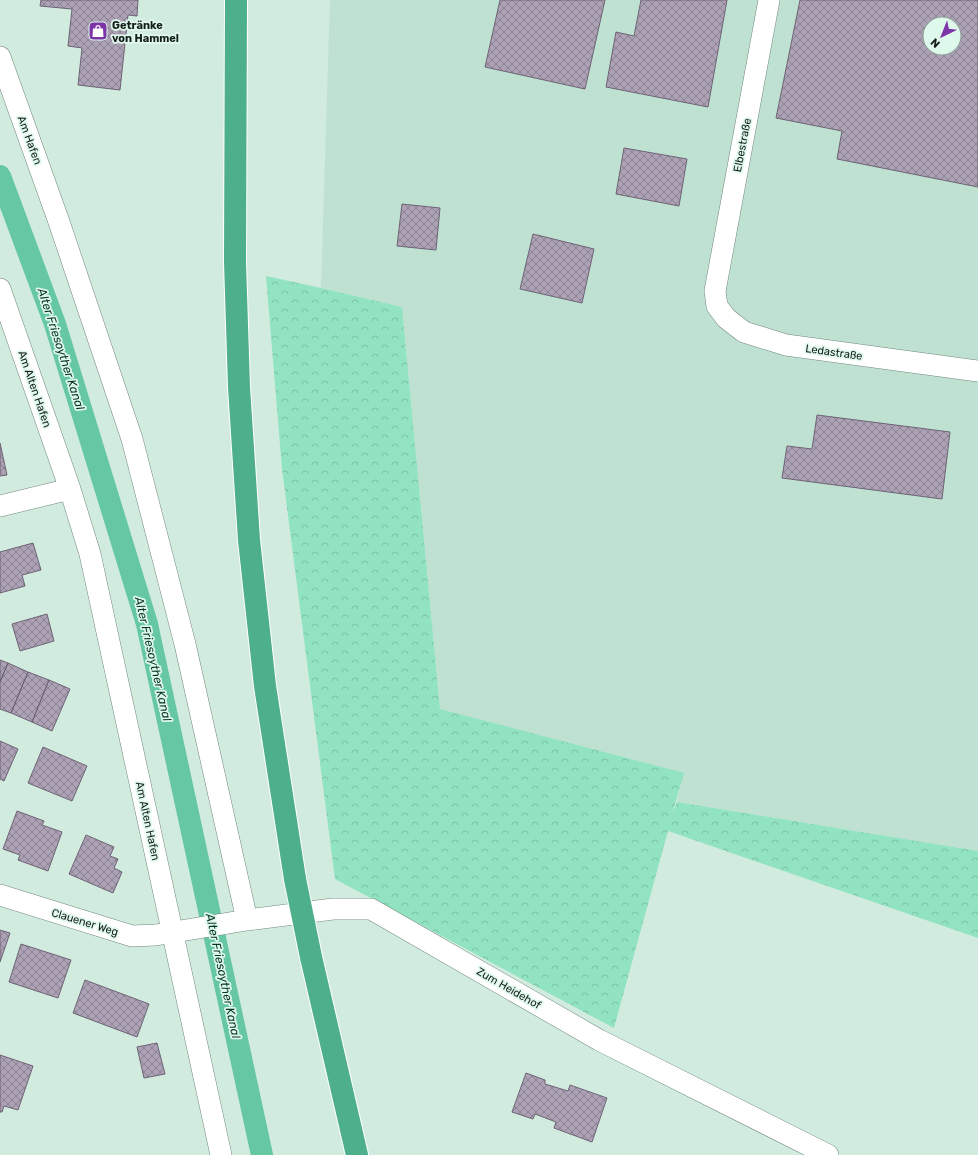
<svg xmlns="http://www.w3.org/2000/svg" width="978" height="1155" viewBox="0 0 978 1155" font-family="Rubik,sans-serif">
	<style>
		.built { fill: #bfe1d1; fill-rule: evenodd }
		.forest { fill: url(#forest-crowns) }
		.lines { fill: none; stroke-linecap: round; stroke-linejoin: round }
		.canal { stroke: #66c8a2; stroke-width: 22 }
		.building { fill: url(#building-cross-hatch); stroke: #6d6375; fill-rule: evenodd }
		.minor-casing { stroke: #72887e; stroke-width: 22 }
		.highway-casing { stroke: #fff; stroke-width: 24 }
		.minor { stroke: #fff; stroke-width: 21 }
		.highway { stroke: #4eaf8b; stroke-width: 22 }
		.highway-bridge-casing { stroke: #fff; stroke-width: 24; stroke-linecap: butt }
		.highway-bridge { stroke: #4eaf8b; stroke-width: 22 }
		.labels { text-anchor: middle; stroke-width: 3.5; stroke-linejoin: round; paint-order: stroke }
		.poi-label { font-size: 11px; font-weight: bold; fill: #151e1a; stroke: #dff8ec; text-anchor: start }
		.street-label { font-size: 11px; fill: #151e1a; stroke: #dff8ec }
		.water-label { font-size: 12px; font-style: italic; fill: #053324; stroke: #dff8ec }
	</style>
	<defs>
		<pattern id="forest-crowns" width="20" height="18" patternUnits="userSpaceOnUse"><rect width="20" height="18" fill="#91e3c1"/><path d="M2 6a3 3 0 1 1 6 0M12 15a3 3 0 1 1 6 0" fill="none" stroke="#7cc2a5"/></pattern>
		<pattern id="building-cross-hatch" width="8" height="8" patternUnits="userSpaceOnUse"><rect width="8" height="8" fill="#ada2b5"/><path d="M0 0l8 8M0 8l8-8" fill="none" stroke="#8c8392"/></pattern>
	</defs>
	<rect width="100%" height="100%" fill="#d2ebdf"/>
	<path class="built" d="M 330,0 L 978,0 L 978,851 L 677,802 L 683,773 L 440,709 L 402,307 L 321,288 ZM 930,24 L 954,24 L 954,48 L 930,48 Z"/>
	<path class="forest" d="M 266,276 L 321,288 L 402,307 L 440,709 L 684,773 L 672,815 L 677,802 L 978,851 L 978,938 L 668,831 L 614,1028 L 335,879 L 282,469 Z"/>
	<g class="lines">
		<path class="canal" d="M 0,176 L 55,324 L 147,624 L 262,1155"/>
	</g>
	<path class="building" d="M 41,0 L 138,0 L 137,16 L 128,15 L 120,90 L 78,85 L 82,48 L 68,46 L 72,9 L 40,6 Z
		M 500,0 L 605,0 L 585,89 L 485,67 Z
		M 641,0 L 727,0 L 708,107 L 606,87 L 616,32 L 634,36 Z
		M 800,0 L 978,0 L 978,187 L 837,159 L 842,131 L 776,118 ZM 930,24 L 954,24 L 954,48 L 930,48 Z
		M 624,148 L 687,159 L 679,206 L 616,194 Z
		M 402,204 L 440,208 L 436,250 L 397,246 Z
		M 533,234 L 594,249 L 582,303 L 520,289 Z
		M 817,415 L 950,432 L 942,499 L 782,478 L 787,446 L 812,449 Z
		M 0,443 L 7,475 L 0,476 Z
		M 33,543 L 41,570 L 22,575 L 25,586 L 0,593 L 0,552 Z
		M 47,614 L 54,641 L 20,651 L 12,624 Z
		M 0,660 L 8,663 L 0,682 Z
		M 8,663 L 28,672 L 11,713 L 0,709 L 0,682 Z
		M 28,672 L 49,680 L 32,722 L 11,713 Z
		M 49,680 L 70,689 L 52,731 L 32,722 Z
		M 0,741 L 18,749 L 4,781 L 0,779 Z
		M 43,747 L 87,766 L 72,801 L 28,783 Z
		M 17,811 L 44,821 L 42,825 L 62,832 L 48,871 L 18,860 L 20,855 L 3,849 Z
		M 86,835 L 114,847 L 110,856 L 118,859 L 114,868 L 122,872 L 113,893 L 69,874 Z
		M 0,930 L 10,933 L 0,962 Z
		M 21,944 L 71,960 L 58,998 L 9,982 Z
		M 85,980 L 149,1004 L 137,1037 L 73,1013 Z
		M 157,1043 L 165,1074 L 144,1078 L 137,1047 Z
		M 0,1055 L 33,1066 L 18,1110 L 4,1106 L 2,1112 L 0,1112 Z
		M 526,1073 L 545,1080 L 545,1084 L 568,1091 L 570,1085 L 607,1098 L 592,1142 L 554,1128 L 556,1122 L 535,1114 L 533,1119 L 512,1112 Z"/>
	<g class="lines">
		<defs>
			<path id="minor" d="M 769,0 L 715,291 L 717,306 L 726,318 L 744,332 L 786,345 L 978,371
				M 0,57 L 59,222 L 132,439 L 185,644 L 247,920
				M 0,289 L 70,489 L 90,554 L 221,1155
				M 0,506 L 70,489
				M 0,895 L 132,936 L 156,935 L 247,920 L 333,909 L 371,909 L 599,1040 L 828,1155"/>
			<path id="highway" d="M 236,0 L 235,262 L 239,387 L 249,540 L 265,686 L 295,879
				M 311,957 L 357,1155"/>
		</defs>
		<use href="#minor" class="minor-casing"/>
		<use href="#highway" class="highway-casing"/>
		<use href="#minor" class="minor"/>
		<use href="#highway" class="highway"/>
		<defs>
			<path id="highway-bridge" d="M 295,879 L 311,957"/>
		</defs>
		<use href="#highway-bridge" class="highway-bridge-casing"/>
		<use href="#highway-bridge" class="highway-bridge"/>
	</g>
	<defs>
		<symbol id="shop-square" viewBox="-11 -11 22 22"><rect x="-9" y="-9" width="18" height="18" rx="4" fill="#7c34a7" stroke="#dff8ec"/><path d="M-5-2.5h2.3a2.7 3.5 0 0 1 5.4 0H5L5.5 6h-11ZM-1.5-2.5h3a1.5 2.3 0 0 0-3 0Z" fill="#fff"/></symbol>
	</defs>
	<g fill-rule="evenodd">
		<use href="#shop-square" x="87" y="20" width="22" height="22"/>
	</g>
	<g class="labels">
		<g class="poi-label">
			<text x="112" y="29">Getränke<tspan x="112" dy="13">von Hammel</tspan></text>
		</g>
		<g class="street-label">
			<text transform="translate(30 140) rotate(70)" y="4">Am Hafen</text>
			<text transform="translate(742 145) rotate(-79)" y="4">Elbestraße</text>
			<text transform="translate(834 352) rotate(8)" y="4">Ledastraße</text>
			<text transform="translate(35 389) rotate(71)" y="4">Am Alten Hafen</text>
			<text transform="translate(148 821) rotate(78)" y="4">Am Alten Hafen</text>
			<text transform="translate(85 922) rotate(17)" y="4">Clauener Weg</text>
			<text transform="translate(509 988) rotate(30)" y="4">Zum Heidehof</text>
		</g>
		<g class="water-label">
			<text transform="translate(61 349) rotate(72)" y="4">Alter Friesoyther Kanal</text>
			<text transform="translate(153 659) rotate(77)" y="4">Alter Friesoyther Kanal</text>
			<text transform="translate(223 976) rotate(78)" y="4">Alter Friesoyther Kanal</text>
		</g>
	</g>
	<g transform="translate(942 36) rotate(223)"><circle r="19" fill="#dff8ec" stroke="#8ea198"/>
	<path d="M0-3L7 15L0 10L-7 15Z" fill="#7c34a7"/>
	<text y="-6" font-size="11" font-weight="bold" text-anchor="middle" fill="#151e1a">N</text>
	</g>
</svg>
